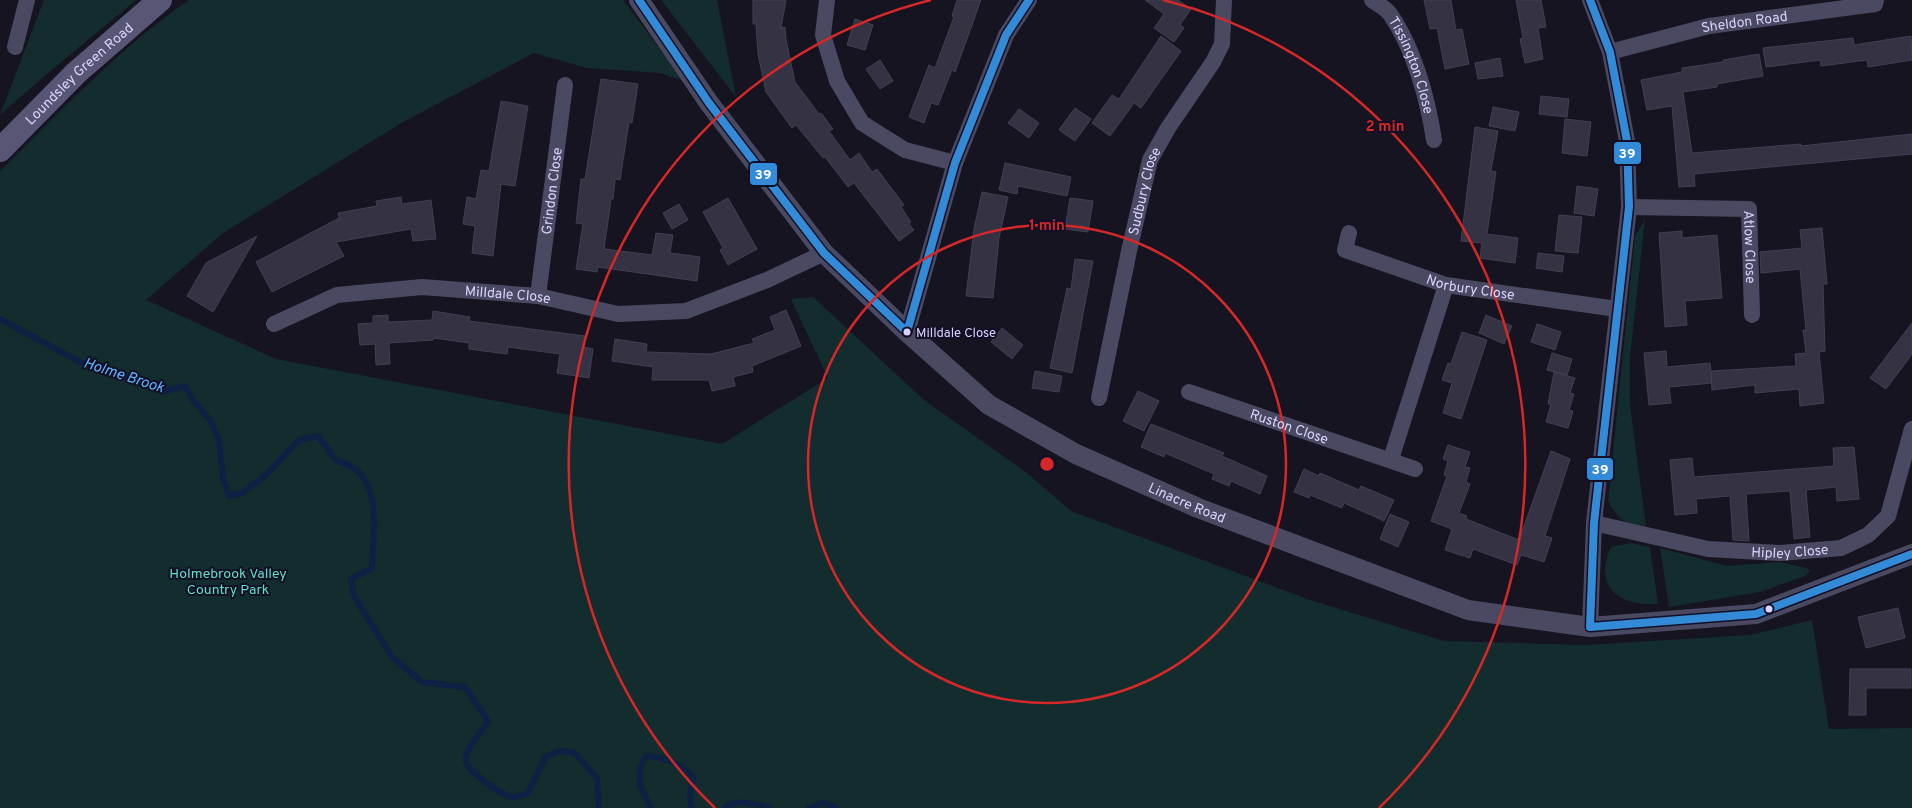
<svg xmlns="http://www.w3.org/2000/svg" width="1912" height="808" viewBox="0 0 1912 808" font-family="Overpass,sans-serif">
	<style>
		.green { fill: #132c2d }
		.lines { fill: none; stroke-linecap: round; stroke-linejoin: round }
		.stream { stroke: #0d2144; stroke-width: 6 }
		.building { fill: #343243; stroke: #433f54 }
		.minor { stroke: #4a4962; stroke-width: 16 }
		.tertiary { stroke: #4a4962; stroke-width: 20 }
		.secondary { stroke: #575674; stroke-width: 24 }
		.bus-1-casing { stroke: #130f26; stroke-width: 11 }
		.bus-1 { stroke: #338bd7; stroke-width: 8 }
		.ring { fill: none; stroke: #d62828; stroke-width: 2.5 }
		.bus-dot { fill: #d9d4ff; stroke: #130f26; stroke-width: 2 }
		.labels { text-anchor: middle; stroke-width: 4; stroke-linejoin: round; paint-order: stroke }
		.bus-label { font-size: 13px; fill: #d9d4ff; stroke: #130f26; text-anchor: start }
		.street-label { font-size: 14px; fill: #d9d4ff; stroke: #130f26 }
		.park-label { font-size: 14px; fill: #5fe0c0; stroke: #130f26 }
		.water-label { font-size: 15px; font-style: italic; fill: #62b6ff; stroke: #130f26 }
		.centre { fill: #d62828; stroke: #130f26; stroke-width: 2.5 }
		.ring-label { font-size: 15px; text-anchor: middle; font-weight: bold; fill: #d62828; stroke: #130f26; stroke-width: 4; stroke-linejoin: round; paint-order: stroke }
		.line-badge { stroke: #130f26; stroke-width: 2 }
		.badge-label { font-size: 14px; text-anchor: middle; font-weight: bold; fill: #fff }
	</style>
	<rect width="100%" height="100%" fill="#161421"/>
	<path class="green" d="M 44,0 L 136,0 C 90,39 44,75 0,115 Z
		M 189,0 L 623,0 L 684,81 L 660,73 L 587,68 L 534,53 L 403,122 L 223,233 L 146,300 L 276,359 L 722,444 L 828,378 L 791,299 L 813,297 L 924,400 L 1027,473 L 1071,511 L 1310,600 L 1444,641 L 1584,645 L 1750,635 L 1812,620 L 1829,729 L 1912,728 L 1912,808 L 0,808 L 0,171 C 60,112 119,48 189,0 Z
		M 661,0 L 717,0 L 736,97 Z
		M 1645,219 L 1630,357 L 1630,405 L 1646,526 C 1623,524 1619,520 1608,501 L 1635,236 Z
		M 1630,543 L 1650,547 L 1658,604 C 1618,606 1593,587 1611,547 Z
		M 1660,548 L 1727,566 L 1779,562 L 1807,568 L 1810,571 L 1805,576 L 1760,592 L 1669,607 Z"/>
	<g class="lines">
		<path class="stream" d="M 0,319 L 80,362 L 165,391 L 185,386 L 193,400 L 210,420 L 219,439 L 223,478 L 229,496 L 242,493 L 266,475 L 299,440 L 318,436 L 337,461 C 385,471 373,532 372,568 L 351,579 L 354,596 L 392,657 L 422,682 L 465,687 L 488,721 C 481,735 465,747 466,761 C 466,770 504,797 513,797 C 518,797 524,794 528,793 L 546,756 L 560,751 L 575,753 L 597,778 L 599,808
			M 651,808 C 641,788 633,777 646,756 C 663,757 682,764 693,777 L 690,797 L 692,808
			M 725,808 C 735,797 757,805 770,808
			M 809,808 L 823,803 L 836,808"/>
	</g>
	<path class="building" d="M 753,0 L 786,0 L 781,28 L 785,27 L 786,40 L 795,82 L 819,114 L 821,113 L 833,129 L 829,131 L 850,160 L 859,153 L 872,172 L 877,169 L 904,205 L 901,207 L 911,222 L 909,224 L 914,230 L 899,241 L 854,183 L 848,187 L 825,157 L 823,158 L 796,125 L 792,128 L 766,92 L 758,54 L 756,24 L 753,24 Z
		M 957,0 L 981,0 L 955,72 L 952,70 L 938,105 L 931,103 L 924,123 L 909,117 L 929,65 L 935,68 L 954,17 L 952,16 Z
		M 1145,0 L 1178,0 L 1191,9 L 1180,25 L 1184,28 L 1174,42 L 1154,28 L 1164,14 Z
		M 1424,0 L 1451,0 L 1456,30 L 1462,29 L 1469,64 L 1445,69 L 1437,28 L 1430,29 Z
		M 1516,0 L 1541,0 L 1546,27 L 1538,28 L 1543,59 L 1525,63 L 1520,39 L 1523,38 Z
		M 855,19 L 873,25 L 865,50 L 847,45 Z
		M 1161,36 L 1181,51 L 1141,108 L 1134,103 L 1110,136 L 1092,123 L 1112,95 L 1119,99 Z
		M 1911,36 L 1912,60 L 1868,67 L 1867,60 L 1821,66 L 1820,60 L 1766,67 L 1763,48 L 1853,38 L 1854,45 Z
		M 1759,54 L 1763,76 L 1717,84 L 1717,87 L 1683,92 L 1692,153 L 1801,144 L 1801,146 L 1912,134 L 1912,154 L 1694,174 L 1695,186 L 1679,187 L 1672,106 L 1647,110 L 1641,80 L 1682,72 L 1682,68 L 1723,62 L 1723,60 Z
		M 1500,58 L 1503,76 L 1478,79 L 1475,63 Z
		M 880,60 L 893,81 L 880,89 L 866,69 Z
		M 601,79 L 638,84 L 632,123 L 629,122 L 620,180 L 615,179 L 613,199 L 611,199 L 604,249 L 652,255 L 656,233 L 673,235 L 670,253 L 700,257 L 697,281 L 598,267 L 597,272 L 576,269 L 583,224 L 576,223 L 581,179 L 585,179 Z
		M 1541,96 L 1569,99 L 1567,117 L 1539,114 Z
		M 501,101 L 528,106 L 515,186 L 501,184 L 493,256 L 472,253 L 475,226 L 463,224 L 467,197 L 476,199 L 481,170 L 489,171 Z
		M 1493,107 L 1519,112 L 1515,131 L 1489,126 Z
		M 1075,108 L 1091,119 L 1075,141 L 1059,130 Z
		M 1019,109 L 1039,123 L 1029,138 L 1008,123 Z
		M 1565,119 L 1591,122 L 1587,156 L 1562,153 Z
		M 1475,127 L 1498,131 L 1491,171 L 1496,172 L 1487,234 L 1518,238 L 1515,263 L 1480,258 L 1482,243 L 1461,241 Z
		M 1005,163 L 1071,177 L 1067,196 L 1018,186 L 1017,194 L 999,190 Z
		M 1577,186 L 1598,189 L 1594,216 L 1574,213 Z
		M 982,192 L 1008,197 L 999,238 L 993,298 L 966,296 L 974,229 Z
		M 401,197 L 402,204 L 431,200 L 436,239 L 413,241 L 411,229 L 336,242 L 344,256 L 272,292 L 256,262 L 339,218 L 338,213 L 377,206 L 376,201 Z
		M 728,198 L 757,249 L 728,265 L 720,250 L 723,248 L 703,212 Z
		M 1070,198 L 1093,201 L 1088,232 L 1065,229 Z
		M 679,204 L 688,220 L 672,229 L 663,213 Z
		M 1559,215 L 1582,217 L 1578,253 L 1555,251 Z
		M 1822,228 L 1827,284 L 1823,284 L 1825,351 L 1819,352 L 1824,403 L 1800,406 L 1799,389 L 1755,393 L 1755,385 L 1712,390 L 1711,371 L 1796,366 L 1795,354 L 1806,353 L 1803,330 L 1806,330 L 1800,269 L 1761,273 L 1760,252 L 1802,248 L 1800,230 Z
		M 1682,231 L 1682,238 L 1717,235 L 1722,298 L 1685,301 L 1687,325 L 1665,327 L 1659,233 Z
		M 257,236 L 213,312 L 187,296 L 206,263 Z
		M 1538,253 L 1564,256 L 1562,272 L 1536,268 Z
		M 1075,259 L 1093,261 L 1072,373 L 1050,368 L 1067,288 L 1071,289 Z
		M 786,310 L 801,346 L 752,366 L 753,372 L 733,377 L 735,386 L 712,391 L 709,380 L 652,380 L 653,367 L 612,361 L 615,339 L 647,344 L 646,352 L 711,354 L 754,343 L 752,339 L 775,330 L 770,317 Z
		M 433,311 L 470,317 L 469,321 L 585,336 L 583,347 L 593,349 L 589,378 L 557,373 L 560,354 L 508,347 L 507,354 L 469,349 L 469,343 L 434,338 L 433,340 L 389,343 L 390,364 L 376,365 L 375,344 L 360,345 L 358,324 L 373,323 L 373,316 L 388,315 L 388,322 L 432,320 Z
		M 1486,315 L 1512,326 L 1504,344 L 1479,333 Z
		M 1912,323 L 1912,354 L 1886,389 L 1870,378 Z
		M 1537,324 L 1561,332 L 1555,350 L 1531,342 Z
		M 1002,328 L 1023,345 L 1012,359 L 991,342 Z
		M 1462,332 L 1487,340 L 1461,419 L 1443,413 L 1452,383 L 1442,380 L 1448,363 L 1451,364 Z
		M 1666,351 L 1667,367 L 1710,363 L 1712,383 L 1669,387 L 1671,403 L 1649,405 L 1644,353 Z
		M 1552,353 L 1572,359 L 1567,375 L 1547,370 Z
		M 1035,371 L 1062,376 L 1059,392 L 1032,388 Z
		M 1554,372 L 1575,378 L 1570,393 L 1574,394 L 1569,410 L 1573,411 L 1568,428 L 1546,422 L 1551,404 L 1548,404 Z
		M 1138,391 L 1159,401 L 1144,431 L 1123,421 Z
		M 1151,424 L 1224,453 L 1222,456 L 1267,476 L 1260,494 L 1231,481 L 1229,486 L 1212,479 L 1214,474 L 1165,453 L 1164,457 L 1141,447 Z
		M 1448,445 L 1470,452 L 1465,467 L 1470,468 L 1466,482 L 1470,484 L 1459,513 L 1467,516 L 1466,519 L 1519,540 L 1551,451 L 1570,459 L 1545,536 L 1552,538 L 1544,562 L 1521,555 L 1517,565 L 1473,549 L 1470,558 L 1445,550 L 1452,529 L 1431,521 L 1447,476 L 1444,475 L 1448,461 L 1443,459 Z
		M 1854,447 L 1859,499 L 1837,501 L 1836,487 L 1806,490 L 1810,537 L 1794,539 L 1790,491 L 1746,494 L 1749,541 L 1733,540 L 1730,496 L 1696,499 L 1697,513 L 1675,515 L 1670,460 L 1692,458 L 1694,477 L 1834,466 L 1833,448 Z
		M 1304,469 L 1319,476 L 1320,473 L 1359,490 L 1361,486 L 1394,500 L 1384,521 L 1344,503 L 1342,508 L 1310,495 L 1309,498 L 1294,492 Z
		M 1390,514 L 1409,522 L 1398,547 L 1380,539 Z
		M 1898,608 L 1905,638 L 1866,648 L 1858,617 Z
		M 1850,669 L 1911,669 L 1911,688 L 1866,688 L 1866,715 L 1849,715 Z"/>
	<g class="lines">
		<g class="minor">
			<path d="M 827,0 L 823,35 L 837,81 L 862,123 L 905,150 L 955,163"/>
			<path id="s1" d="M 1372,0 C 1377,4 1386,8 1390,14 C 1414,48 1428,100 1434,140"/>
			<path d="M 15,47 L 27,0"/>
			<path id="s2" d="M 1610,52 L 1709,26 L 1875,4 L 1876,0"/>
			<path id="s3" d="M 1629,207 L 1749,209 L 1752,315"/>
			<path id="s4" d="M 1349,233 L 1345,250 L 1446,285 L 1617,309"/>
			<path id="s5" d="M 538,296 L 565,85"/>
			<path id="s6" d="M 274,324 L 337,295 L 422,287 L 538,296 L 618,314 L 686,311 L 767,280 L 824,253"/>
			<path d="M 907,332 L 955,163 L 1006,35 L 1029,0"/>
			<path id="s7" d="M 1189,392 L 1415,469"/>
			<path id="s8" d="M 1099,398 L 1129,251 L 1150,160 L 1168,128 L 1213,62 L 1222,44 L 1224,0"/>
			<path d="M 1391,459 L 1446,285"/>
			<path id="s9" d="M 1594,523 L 1708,549 L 1780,553 L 1841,548 L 1868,535 L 1888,516 L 1912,429"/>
			<path d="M 1590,627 L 1594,523 L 1629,207 L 1627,141 L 1610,52 L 1590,0"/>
		</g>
		<path class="tertiary" id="s10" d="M 639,0 L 709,103 L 824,253 L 907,332 L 989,405 L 1076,454 L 1198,508 L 1468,610 L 1590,627 L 1756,614 L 1912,554"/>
		<path class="secondary" id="s11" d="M 0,150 L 76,73 L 160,0"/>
		<defs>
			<path id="bus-1" d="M 639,0 L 709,103 L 824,253 L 907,332
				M 1590,0 L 1610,52 L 1627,141 L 1629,207 L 1594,523 L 1590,627
				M 907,332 L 955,163 L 1006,35 L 1029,0
				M 1590,627 L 1756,614 L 1912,554"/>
		</defs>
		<use href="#bus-1" class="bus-1-casing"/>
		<use href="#bus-1" class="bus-1"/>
	</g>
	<g class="ring">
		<circle cx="1047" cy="464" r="239"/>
		<path d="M715 808A478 478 0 0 1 931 0M1163 0A478 478 0 0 1 1379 808"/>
	</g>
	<g class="bus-dot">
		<circle cx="907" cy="332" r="4.5"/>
		<circle cx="1769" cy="609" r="4.5"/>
	</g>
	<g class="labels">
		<g class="bus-label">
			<text x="916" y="337">Milldale Close</text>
		</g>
		<g class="street-label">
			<text dy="5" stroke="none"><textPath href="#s2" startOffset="138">Sheldon Road</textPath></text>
			<text dy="5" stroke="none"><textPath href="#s1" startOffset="79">Tissington Close</textPath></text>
			<text dy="5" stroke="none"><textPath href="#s11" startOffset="110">Loundsley Green Road</textPath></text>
			<text dy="5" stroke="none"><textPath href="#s5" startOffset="106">Grindon Close</textPath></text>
			<text dy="5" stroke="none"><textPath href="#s8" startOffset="212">Sudbury Close</textPath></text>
			<text dy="5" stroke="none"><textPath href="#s3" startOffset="158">Atlow Close</textPath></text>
			<text dy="5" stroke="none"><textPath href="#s4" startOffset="149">Norbury Close</textPath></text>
			<text dy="5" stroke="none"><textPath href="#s6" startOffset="241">Milldale Close</textPath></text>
			<text dy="5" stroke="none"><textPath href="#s7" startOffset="106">Ruston Close</textPath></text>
			<text dy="5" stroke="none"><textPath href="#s10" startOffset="759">Linacre Road</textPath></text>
			<text dy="5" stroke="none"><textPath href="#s9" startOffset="199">Hipley Close</textPath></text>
		</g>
		<g class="park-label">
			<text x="228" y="578">Holmebrook Valley<tspan x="228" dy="16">Country Park</tspan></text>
		</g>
		<g class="water-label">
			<text transform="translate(124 375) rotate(18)" y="5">Holme Brook</text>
		</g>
	</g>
	<circle cx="1047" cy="464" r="8" class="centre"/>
	<g class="ring-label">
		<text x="1385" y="131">2 min</text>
		<text x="1047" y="230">1 min</text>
	</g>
	<g class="line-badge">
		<rect x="1613" y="141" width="29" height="24" rx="5" fill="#338bd7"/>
		<rect x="749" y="162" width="29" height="24" rx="5" fill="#338bd7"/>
		<rect x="1586" y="457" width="28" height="24" rx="5" fill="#338bd7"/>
	</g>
	<g class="badge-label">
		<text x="1627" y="158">39</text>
		<text x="763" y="179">39</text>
		<text x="1600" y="474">39</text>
	</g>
</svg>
